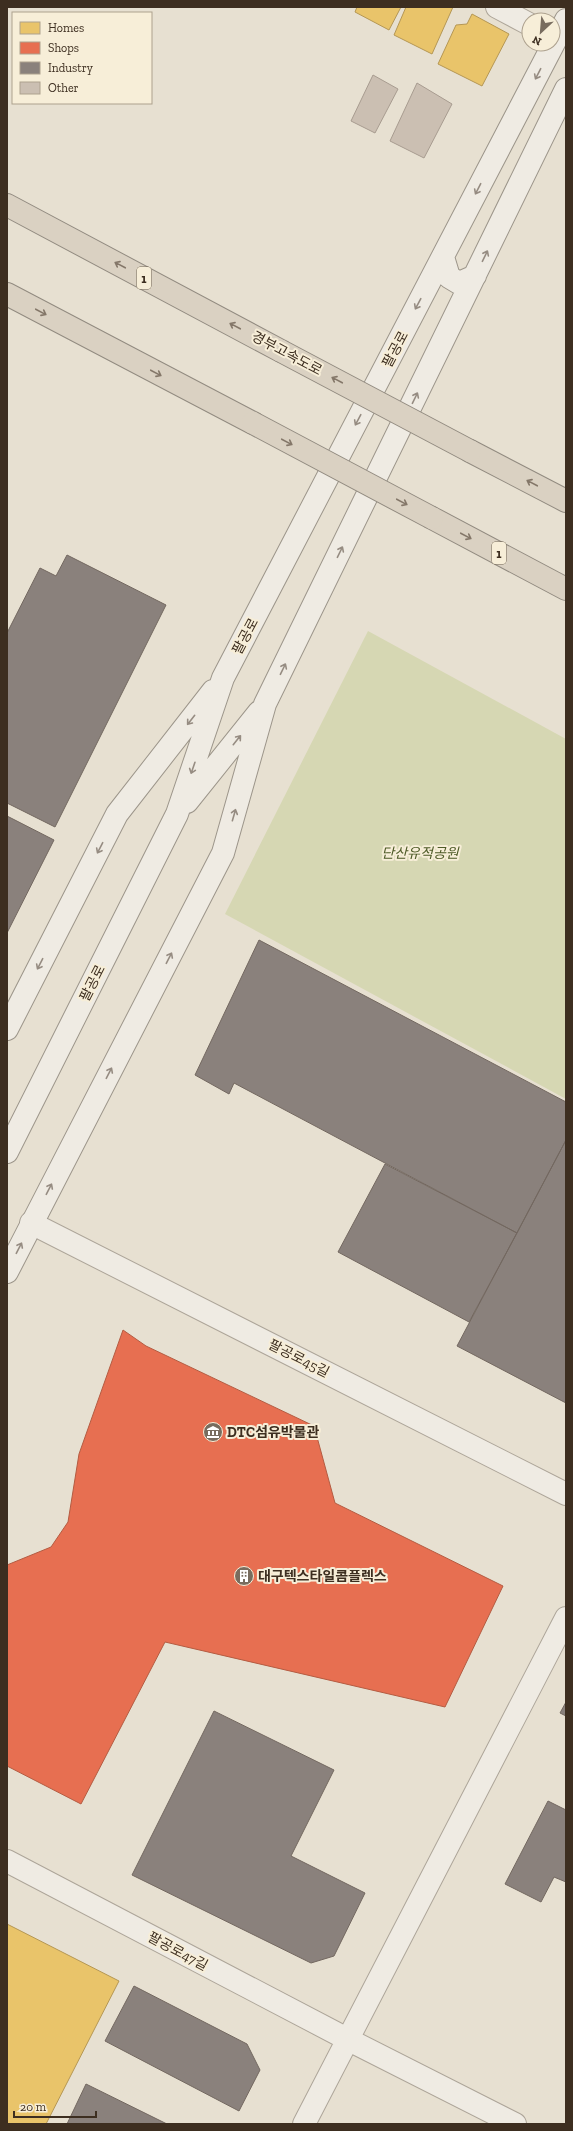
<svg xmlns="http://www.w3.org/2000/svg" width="573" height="2131" viewBox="0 0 573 2131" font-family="'Zilla Slab','Noto Sans KR',serif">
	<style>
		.green { fill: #d6d7b3 }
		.homes { fill: #e9c46a; stroke: #b59754 }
		.shops { fill: #e76f51; stroke: #b45c42 }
		.industry { fill: #8a817c; stroke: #736860 }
		.building { fill: #cbbfb2; stroke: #a89c90 }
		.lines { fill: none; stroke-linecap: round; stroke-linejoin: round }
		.minor-casing { stroke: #ada599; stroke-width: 24 }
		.tertiary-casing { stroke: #ada599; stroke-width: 24 }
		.secondary-casing { stroke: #9c958a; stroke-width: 24 }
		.motorway-casing { stroke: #928b80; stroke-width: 24 }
		.minor { stroke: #efebe3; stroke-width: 22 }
		.tertiary { stroke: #efebe3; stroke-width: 22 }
		.secondary { stroke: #efebe3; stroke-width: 22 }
		.motorway { stroke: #dad1c2; stroke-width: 22 }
		.motorway-bridge-casing { stroke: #928b80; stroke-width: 24; stroke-linecap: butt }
		.motorway-bridge { stroke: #dad1c2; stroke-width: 22 }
		.oneway { stroke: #968c82 }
		.oneway2 { stroke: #847769 }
		.labels { text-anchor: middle; stroke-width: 4; stroke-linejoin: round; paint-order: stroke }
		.shield { fill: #f7eed8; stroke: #756857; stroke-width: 1 }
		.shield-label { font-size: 13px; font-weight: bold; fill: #3d2e20 }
		.street-label { font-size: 14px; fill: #3d2e20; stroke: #f7eed8 }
		.park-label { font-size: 14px; font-style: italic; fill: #4d5a26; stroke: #f7eed8 }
		.poi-label { font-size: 14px; font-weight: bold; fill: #3d2e20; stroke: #f7eed8; text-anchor: start }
	</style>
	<rect width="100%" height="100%" fill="#e7e0d1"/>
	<path class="green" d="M 368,631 L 566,739 L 566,1099 L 225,914 Z"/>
	<path class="homes" d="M 357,7 L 401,7 L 389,30 L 355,12 Z
		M 406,7 L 453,7 L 432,54 L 394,35 Z
		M 472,14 L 509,34 L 482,86 L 438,64 L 456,25 L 467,24 Z
		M 7,1924 L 119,1981 L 46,2124 L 7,2124 Z"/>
	<path class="shops" d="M 123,1330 L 146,1346 L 314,1426 L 335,1503 L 503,1586 L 445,1707 L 165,1642 L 81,1804 L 7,1766 L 7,1565 L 51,1547 L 68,1522 L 79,1454 Z"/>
	<path class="industry" d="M 67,555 L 166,605 L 55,827 L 7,803 L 7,633 L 40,568 L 56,576 Z
		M 7,816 L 54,840 L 7,933 Z
		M 259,940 L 566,1102 L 566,1140 L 517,1233 L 234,1083 L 229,1094 L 195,1075 Z
		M 566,1140 L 566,1403 L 457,1346 Z
		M 385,1164 L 517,1233 L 469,1322 L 338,1252 Z
		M 566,1702 L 566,1716 L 560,1713 Z
		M 214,1711 L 334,1770 L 291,1856 L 365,1893 L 334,1956 L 311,1963 L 132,1875 Z
		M 548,1801 L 566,1810 L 566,1882 L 554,1877 L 541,1902 L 505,1884 Z
		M 134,1986 L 247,2044 L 260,2070 L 239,2111 L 105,2041 Z
		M 86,2084 L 167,2124 L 67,2124 Z"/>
	<path class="building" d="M 373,75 L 398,89 L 375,133 L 351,121 Z
		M 417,83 L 452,104 L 424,158 L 390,141 Z"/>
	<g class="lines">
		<defs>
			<path id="minor" d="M 497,7 L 529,24
				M 31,1223 L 566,1494"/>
			<path id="tertiary" d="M 7,1861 L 349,2040 L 515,2124
				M 304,2124 L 566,1618"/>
			<path id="secondary" d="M 443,257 L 449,277 L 459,283 L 475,276
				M 187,802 L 259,712
				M 7,1029 L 117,814 L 213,691
				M 7,1152 L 177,814 L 223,678 L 566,20
				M 7,1272 L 223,853 L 265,704 L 566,89"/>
			<path id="motorway" d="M 7,205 L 281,351
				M 7,294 L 253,423
				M 470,451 L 566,501
				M 432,518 L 566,589"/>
		</defs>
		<use href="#minor" class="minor-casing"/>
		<use href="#tertiary" class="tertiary-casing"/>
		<use href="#secondary" class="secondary-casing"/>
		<use href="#motorway" class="motorway-casing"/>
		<use href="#minor" class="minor"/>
		<use href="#tertiary" class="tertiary"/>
		<use href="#secondary" class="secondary"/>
		<use href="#motorway" class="motorway"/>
		<defs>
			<path id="motorway-bridge" d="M 281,351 L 470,451
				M 253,423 L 432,518"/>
		</defs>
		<use href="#motorway-bridge" class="motorway-bridge-casing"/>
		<use href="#motorway-bridge" class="motorway-bridge"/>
	</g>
	<defs><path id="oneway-shaft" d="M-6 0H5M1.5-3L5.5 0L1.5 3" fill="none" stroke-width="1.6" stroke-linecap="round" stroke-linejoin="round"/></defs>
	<g class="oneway">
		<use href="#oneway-shaft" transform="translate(538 74) rotate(117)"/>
		<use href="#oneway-shaft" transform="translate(478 189) rotate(117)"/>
		<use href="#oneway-shaft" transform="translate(485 256) rotate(-64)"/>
		<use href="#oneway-shaft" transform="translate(418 304) rotate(118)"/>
		<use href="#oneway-shaft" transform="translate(415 398) rotate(-64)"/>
		<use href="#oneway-shaft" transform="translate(358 420) rotate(118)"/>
		<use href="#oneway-shaft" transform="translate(340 552) rotate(-64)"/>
		<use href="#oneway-shaft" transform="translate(283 669) rotate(-64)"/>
		<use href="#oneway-shaft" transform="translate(191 720) rotate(128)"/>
		<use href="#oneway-shaft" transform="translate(237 740) rotate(-51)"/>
		<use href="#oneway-shaft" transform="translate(193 768) rotate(109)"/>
		<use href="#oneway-shaft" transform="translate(234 815) rotate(-74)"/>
		<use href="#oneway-shaft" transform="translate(100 848) rotate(117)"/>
		<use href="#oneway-shaft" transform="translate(169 958) rotate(-63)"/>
		<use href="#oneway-shaft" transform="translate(40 964) rotate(117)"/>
		<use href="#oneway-shaft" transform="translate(109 1073) rotate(-63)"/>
		<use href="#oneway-shaft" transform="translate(49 1189) rotate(-63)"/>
		<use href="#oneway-shaft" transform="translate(19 1248) rotate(-63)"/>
	</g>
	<g class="oneway2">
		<use href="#oneway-shaft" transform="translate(120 265) rotate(-152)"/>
		<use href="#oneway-shaft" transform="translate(41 312) rotate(28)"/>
		<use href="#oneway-shaft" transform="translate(235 326) rotate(-152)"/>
		<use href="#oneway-shaft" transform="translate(156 373) rotate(28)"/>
		<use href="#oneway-shaft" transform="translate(337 380) rotate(-152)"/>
		<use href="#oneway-shaft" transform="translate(287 442) rotate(28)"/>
		<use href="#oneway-shaft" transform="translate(532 483) rotate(-152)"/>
		<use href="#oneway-shaft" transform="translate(402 502) rotate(28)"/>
		<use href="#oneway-shaft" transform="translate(466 536) rotate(28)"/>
	</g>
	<defs>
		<symbol id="museum-disc" viewBox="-11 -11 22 22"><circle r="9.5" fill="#786c5e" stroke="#f7eed8"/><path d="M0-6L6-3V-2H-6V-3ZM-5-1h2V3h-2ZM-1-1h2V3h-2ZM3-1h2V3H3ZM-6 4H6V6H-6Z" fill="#fff"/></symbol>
		<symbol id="building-disc" viewBox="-11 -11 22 22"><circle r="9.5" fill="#786c5e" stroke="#f7eed8"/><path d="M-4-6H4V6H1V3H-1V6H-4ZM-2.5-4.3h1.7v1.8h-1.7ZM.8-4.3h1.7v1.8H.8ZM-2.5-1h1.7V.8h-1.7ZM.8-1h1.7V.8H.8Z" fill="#fff"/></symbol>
	</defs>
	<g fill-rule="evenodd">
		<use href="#museum-disc" x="202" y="1421" width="22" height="22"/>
		<use href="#building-disc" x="233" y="1565" width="22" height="22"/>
	</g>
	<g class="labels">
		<g class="shield">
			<rect x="137" y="267" width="14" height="22" rx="3"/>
			<rect x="492" y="542" width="14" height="22" rx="3"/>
		</g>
		<g class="shield-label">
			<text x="144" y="283">1</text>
			<text x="499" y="558">1</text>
		</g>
		<g class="street-label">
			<text transform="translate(395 349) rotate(-62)" y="5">팔공로</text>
			<text transform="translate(287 353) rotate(28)" y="5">경부고속도로</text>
			<text transform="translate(245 636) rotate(-62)" y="5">팔공로</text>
			<text transform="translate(92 983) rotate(-63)" y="5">팔공로</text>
			<text transform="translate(299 1358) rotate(27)" y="5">팔공로45길</text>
			<text transform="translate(178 1951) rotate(28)" y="5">팔공로47길</text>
		</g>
		<g class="park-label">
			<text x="420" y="858">단산유적공원</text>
		</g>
		<g class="poi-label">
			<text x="227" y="1437">DTC섬유박물관</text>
			<text x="258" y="1581">대구텍스타일콤플렉스</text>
		</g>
	</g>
	<rect width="573" height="2131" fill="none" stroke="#3d2e20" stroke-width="16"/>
	<rect x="12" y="12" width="140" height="92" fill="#f7eed8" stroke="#ada18e"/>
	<rect x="20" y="22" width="20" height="12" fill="#e9c46a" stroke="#ada18e"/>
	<text x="48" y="32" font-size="12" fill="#3d2e20">Homes</text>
	<rect x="20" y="42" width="20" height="12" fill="#e76f51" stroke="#ada18e"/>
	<text x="48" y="52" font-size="12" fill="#3d2e20">Shops</text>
	<rect x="20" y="62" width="20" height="12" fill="#8a817c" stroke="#ada18e"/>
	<text x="48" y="72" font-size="12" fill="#3d2e20">Industry</text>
	<rect x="20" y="82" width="20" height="12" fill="#cbbfb2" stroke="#ada18e"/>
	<text x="48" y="92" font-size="12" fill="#3d2e20">Other</text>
	<g transform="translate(541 32) rotate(206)"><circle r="19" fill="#f7eed8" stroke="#ada18e"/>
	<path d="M0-3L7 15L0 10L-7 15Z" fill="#786c5e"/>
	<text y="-6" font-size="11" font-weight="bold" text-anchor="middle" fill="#3d2e20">N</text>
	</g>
	<path d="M14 2111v6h82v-6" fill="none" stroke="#3d2e20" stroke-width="2"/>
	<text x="20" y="2111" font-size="12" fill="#3d2e20" stroke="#f7eed8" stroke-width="3" paint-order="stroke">20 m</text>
</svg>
